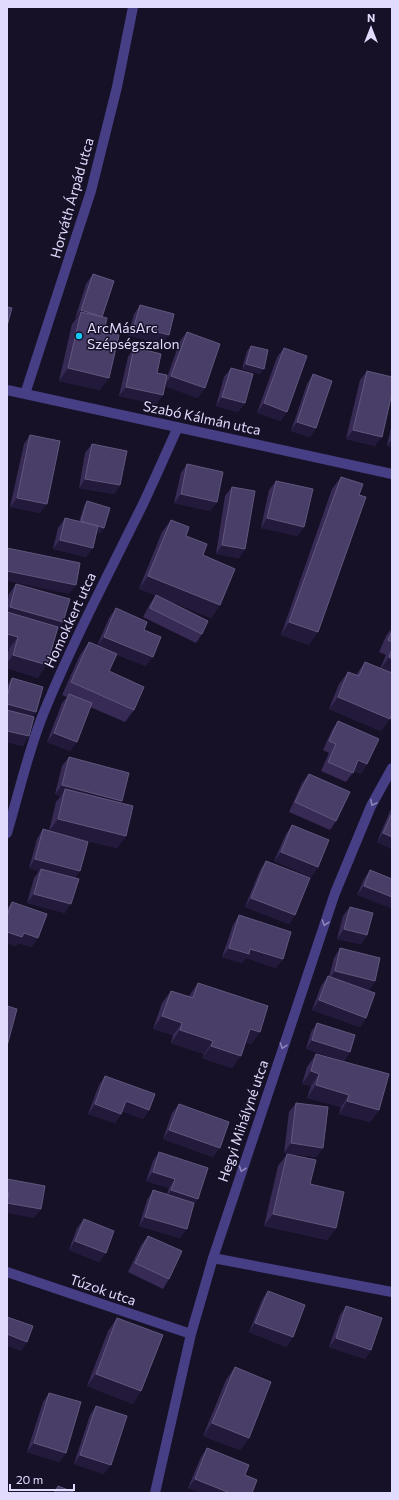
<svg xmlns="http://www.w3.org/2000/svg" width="399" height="1500" viewBox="0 0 399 1500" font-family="Commissioner,sans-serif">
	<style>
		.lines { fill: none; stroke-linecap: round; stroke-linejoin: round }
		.street { stroke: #473f85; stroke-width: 10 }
		.wall { fill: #372b55 }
		.shaded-wall { fill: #22193b }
		.building { fill: #493e67; stroke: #61577e }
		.oneway { stroke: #8c85bb }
		.poi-dot { fill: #10caf4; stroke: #171128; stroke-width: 1.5 }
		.labels { text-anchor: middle; stroke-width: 3; stroke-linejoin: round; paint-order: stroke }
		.street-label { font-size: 14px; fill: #e1dbfd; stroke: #171128 }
		.poi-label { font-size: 14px; fill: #e1dbfd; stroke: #171128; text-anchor: start }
	</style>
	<rect width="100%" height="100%" fill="#171128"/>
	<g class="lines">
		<path class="street" d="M 7,390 L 392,474
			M 25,394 L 91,191 L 117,87 L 133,7
			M 7,833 C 19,793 28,751 44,712 C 73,641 109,573 143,504 C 155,479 166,453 178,427
			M 213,1258 L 392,1292
			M 7,1272 L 191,1334
			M 155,1493 L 191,1334 L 213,1258 L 335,893 L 371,806 L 392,768"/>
	</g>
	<path class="wall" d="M 93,274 L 102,316 L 104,332 L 100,390 L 59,381 L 72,324 L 76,319 L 75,319 L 86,284 Z
		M 140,305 L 162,344 L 128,335 L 134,314 Z
		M 187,332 L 198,398 L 165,386 L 163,395 L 156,404 L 119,396 L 128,357 L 134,347 L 157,373 L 166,380 L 180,341 Z
		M 251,346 L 260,374 L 242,369 L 247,351 Z
		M 284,348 L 281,421 L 257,413 L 277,357 Z
		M 231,368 L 245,403 L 238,412 L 216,406 L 224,377 Z
		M 367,371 L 375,446 L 346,439 L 360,380 Z
		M 313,374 L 316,428 L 310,437 L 291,431 L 307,384 Z
		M 392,423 L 392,447 L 387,446 Z
		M 30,435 L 40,513 L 10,507 L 24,444 Z
		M 92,444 L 120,485 L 114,494 L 79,488 L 85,453 Z
		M 187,464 L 217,502 L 210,511 L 174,503 L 181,473 Z
		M 341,477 L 309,645 L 281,635 L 332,489 Z
		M 276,481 L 298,536 L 261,528 L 269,490 Z
		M 232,487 L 245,549 L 239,558 L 216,554 L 225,496 Z
		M 87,501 L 104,528 L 100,533 L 97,531 L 86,557 L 53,549 L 58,528 L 65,518 L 79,522 L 84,506 Z
		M 171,520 L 186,536 L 203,555 L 220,605 L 211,618 L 158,596 L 202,634 L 196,643 L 143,617 L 150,604 L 156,595 L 139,589 L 162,532 Z
		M 16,584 L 63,622 L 57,631 L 38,678 L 7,668 L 7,656 L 9,649 L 7,649 L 7,603 L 9,594 Z
		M 116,608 L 144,630 L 146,666 L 113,653 L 109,671 L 134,710 L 125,722 L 90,707 L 77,742 L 70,751 L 47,742 L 62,703 L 67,697 L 62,695 L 80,655 L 89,642 L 97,646 L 109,618 Z
		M 392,628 L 392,713 L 381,731 L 329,709 L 339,684 L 348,672 L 356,675 L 365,662 L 380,669 L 386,655 L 379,652 L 386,636 Z
		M 12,678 L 36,712 L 32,717 L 23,746 L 7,742 L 7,686 Z
		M 338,721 L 367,764 L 361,774 L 354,771 L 346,782 L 321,771 L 329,753 L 323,750 L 332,730 Z
		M 69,757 L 122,801 L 120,803 L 126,836 L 117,848 L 71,837 L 76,878 L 65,913 L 27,903 L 34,878 L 39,871 L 29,868 L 37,839 L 43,829 L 49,831 L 56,802 L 61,796 L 55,794 L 62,766 Z
		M 309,774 L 336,821 L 330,830 L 289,812 L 302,783 Z
		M 392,808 L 392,849 L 377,842 L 390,811 Z
		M 292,825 L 318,867 L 311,877 L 274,861 L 286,834 Z
		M 266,861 L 295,915 L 289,924 L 245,907 L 260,870 Z
		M 370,870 L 392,879 L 357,895 L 364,879 Z
		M 12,902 L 32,947 L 18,943 L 16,946 L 7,943 L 7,909 Z
		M 350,907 L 367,935 L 361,944 L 337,939 L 343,916 Z
		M 239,915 L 283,959 L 276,968 L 246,958 L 242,963 L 222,957 L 233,925 Z
		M 340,948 L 375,981 L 369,990 L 360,988 L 366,1018 L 360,1027 L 312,1010 L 321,986 L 328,976 L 329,977 L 334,958 Z
		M 198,983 L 260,1032 L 251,1044 L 246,1042 L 232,1068 L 202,1058 L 204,1054 L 171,1043 L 173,1035 L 153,1029 L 162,1003 L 171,991 L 189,996 Z
		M 317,1023 L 350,1052 L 344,1061 L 306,1049 L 311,1032 Z
		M 316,1054 L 379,1110 L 370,1122 L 339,1114 L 341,1107 L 307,1098 L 311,1086 L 302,1084 L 307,1067 Z
		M 105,1076 L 149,1110 L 143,1119 L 122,1111 L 121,1114 L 115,1123 L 88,1114 L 99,1085 Z
		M 296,1103 L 323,1148 L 316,1157 L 284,1153 L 289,1112 Z
		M 179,1104 L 220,1148 L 213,1157 L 163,1139 L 172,1113 Z
		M 159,1152 L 194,1205 L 180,1238 L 139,1226 L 147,1200 L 153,1190 L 167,1194 L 169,1188 L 146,1181 L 153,1161 Z
		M 287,1154 L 310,1184 L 336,1228 L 327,1240 L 264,1226 L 278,1166 Z
		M 84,1219 L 106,1253 L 99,1262 L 69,1250 L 77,1228 Z
		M 148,1236 L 169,1279 L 163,1289 L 128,1272 L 141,1245 Z
		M 268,1291 L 293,1337 L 286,1347 L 249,1332 L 262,1300 Z
		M 346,1306 L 371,1350 L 365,1359 L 329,1347 L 340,1315 Z
		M 117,1318 L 133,1404 L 87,1386 L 108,1331 Z
		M 235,1367 L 249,1438 L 240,1450 L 203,1436 L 226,1380 Z
		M 49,1393 L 66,1453 L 59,1462 L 27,1452 L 43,1402 Z
		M 96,1406 L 104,1474 L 74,1464 L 90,1415 Z
		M 207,1448 L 252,1493 L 201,1493 L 188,1488 L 201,1457 Z
		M 58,1486 L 76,1493 L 53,1493 Z"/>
	<path class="shaded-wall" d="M 81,310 L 102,317 L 81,312 L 76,319 L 75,319 Z
		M 134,326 L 169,335 L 162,344 L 128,335 Z
		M 246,364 L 264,369 L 260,374 L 242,369 Z
		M 68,368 L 109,378 L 100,390 L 59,381 Z
		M 171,376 L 205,388 L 198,398 L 164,386 Z
		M 126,387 L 163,395 L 156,404 L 119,396 Z
		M 222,397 L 245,403 L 238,412 L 216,406 Z
		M 264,403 L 287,412 L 281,421 L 257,413 Z
		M 297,422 L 316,428 L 310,437 L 291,431 Z
		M 353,430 L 382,437 L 375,446 L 346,439 Z
		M 392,439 L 392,447 L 387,446 Z
		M 85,479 L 120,485 L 114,494 L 79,488 Z
		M 181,494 L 217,502 L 210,511 L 174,503 Z
		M 17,498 L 47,504 L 40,513 L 10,507 Z
		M 267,518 L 304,527 L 298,536 L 261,528 Z
		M 81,521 L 104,528 L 100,533 L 78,526 Z
		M 60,540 L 93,548 L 86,557 L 53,549 Z
		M 222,545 L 245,549 L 239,558 L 216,554 Z
		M 7,571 L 76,585 L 69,594 L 7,581 Z
		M 148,576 L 220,605 L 211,618 L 139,589 Z
		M 10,607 L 63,622 L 57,631 L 7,618 L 7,611 Z
		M 289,622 L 318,632 L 309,645 L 281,635 Z
		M 7,634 L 18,637 L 9,649 L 7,649 Z
		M 104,637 L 153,657 L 146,666 L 97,646 Z
		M 13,655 L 47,665 L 38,678 L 7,668 L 7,663 Z
		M 389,657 L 392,659 L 392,675 L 380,670 Z
		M 338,697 L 390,719 L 381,731 L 329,709 Z
		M 7,704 L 36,712 L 29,721 L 7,715 Z
		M 7,731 L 29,736 L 23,746 L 7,742 Z
		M 54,733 L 77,742 L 70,751 L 47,742 Z
		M 358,760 L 367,764 L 361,774 L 351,770 Z
		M 62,785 L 122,801 L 116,810 L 65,789 L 61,796 L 55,794 Z
		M 58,819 L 126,836 L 117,848 L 49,831 Z
		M 383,833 L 392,837 L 392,849 L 377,842 Z
		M 281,852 L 318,867 L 311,877 L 274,861 Z
		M 35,859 L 80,871 L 74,880 L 41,869 L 39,871 L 29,868 Z
		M 364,886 L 392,897 L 392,909 L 357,895 Z
		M 34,894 L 71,904 L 65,913 L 27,903 Z
		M 251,898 L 295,915 L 289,924 L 245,907 Z
		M 344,929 L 367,935 L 361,944 L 337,939 Z
		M 7,932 L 24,933 L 38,938 L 32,947 L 18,943 L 16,946 L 7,943 Z
		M 229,948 L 250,949 L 283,959 L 276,968 L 246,958 L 242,963 L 222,957 Z
		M 335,971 L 375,981 L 369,990 L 328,981 Z
		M 319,1000 L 366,1018 L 360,1027 L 312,1010 Z
		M 162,1016 L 182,1023 L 173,1035 L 153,1029 Z
		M 250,1029 L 260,1032 L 251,1044 L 241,1041 Z
		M 180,1030 L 213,1041 L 204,1054 L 171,1043 Z
		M 312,1040 L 350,1052 L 344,1061 L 306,1049 Z
		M 211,1046 L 241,1056 L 232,1068 L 202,1058 Z
		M 311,1071 L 319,1074 L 311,1086 L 302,1084 Z
		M 316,1085 L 349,1095 L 341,1107 L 307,1098 Z
		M 126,1101 L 149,1110 L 143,1119 L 119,1110 Z
		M 347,1101 L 379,1110 L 370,1122 L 339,1114 Z
		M 95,1104 L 121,1114 L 115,1123 L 88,1114 Z
		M 169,1130 L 220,1148 L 213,1157 L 163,1139 Z
		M 291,1143 L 323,1148 L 316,1157 L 284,1153 Z
		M 153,1172 L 175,1179 L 169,1188 L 146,1181 Z
		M 171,1190 L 198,1199 L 192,1208 L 165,1199 Z
		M 7,1203 L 41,1209 L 34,1218 L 7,1213 Z
		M 273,1214 L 336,1228 L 327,1240 L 264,1226 Z
		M 145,1217 L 187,1229 L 180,1238 L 139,1226 Z
		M 75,1241 L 106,1253 L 99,1262 L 69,1250 Z
		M 255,1323 L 293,1337 L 286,1347 L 249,1332 Z
		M 7,1334 L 27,1342 L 21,1351 L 7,1346 Z
		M 336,1338 L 371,1350 L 365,1359 L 329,1347 Z
		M 96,1374 L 141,1391 L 133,1404 L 87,1386 Z
		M 212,1423 L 249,1438 L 240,1450 L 203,1436 Z
		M 34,1443 L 66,1453 L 59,1462 L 27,1452 Z
		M 80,1455 L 111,1465 L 104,1474 L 74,1464 Z
		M 195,1479 L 230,1493 L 201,1493 L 188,1488 Z"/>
	<path class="building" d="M 93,274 L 114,281 L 102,317 L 81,310 Z
		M 140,305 L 174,314 L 169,335 L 134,326 Z
		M 7,307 L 12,308 L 7,326 Z
		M 81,312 L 107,318 L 104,332 L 119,335 L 109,378 L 68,368 Z
		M 187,332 L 220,344 L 205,388 L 171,376 Z
		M 251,346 L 268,350 L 264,369 L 246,364 Z
		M 134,347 L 161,354 L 157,373 L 167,375 L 163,395 L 126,387 Z
		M 284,348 L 307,356 L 287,412 L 264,403 Z
		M 231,368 L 253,374 L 245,403 L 222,397 Z
		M 367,371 L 392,377 L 392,393 L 382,437 L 353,430 Z
		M 313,374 L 332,381 L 316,428 L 297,422 Z
		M 30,435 L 60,441 L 47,504 L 17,498 Z
		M 92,444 L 127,451 L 120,485 L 85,479 Z
		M 187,464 L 223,472 L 217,502 L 181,494 Z
		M 341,477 L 363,484 L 359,495 L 366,497 L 318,632 L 289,622 Z
		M 276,481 L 313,489 L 304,527 L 267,518 Z
		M 232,487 L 255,491 L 245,549 L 222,545 Z
		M 87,501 L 110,508 L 104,528 L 81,521 Z
		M 65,518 L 98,526 L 93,548 L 60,540 Z
		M 171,520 L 189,527 L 186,536 L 207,544 L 203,555 L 235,569 L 220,605 L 148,576 Z
		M 7,548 L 80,563 L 76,585 L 7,571 Z
		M 16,584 L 70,599 L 63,622 L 10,607 Z
		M 156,595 L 208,621 L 202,634 L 150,608 Z
		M 116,608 L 147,622 L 144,630 L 161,637 L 153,657 L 104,637 Z
		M 7,612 L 58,627 L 47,665 L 13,655 L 18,637 L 7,634 Z
		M 392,631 L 392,642 L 388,640 Z
		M 89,642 L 117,654 L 109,671 L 144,687 L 134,710 L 71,682 Z
		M 392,649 L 392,659 L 389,657 Z
		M 365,662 L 392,673 L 392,713 L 390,719 L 338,697 L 348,672 L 359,676 Z
		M 12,678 L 43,687 L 36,712 L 7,704 L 7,697 Z
		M 69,694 L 92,703 L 77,742 L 54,733 Z
		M 7,710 L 34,717 L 29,736 L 7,731 Z
		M 338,721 L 379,739 L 367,764 L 358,760 L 353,773 L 328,762 L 336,744 L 329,741 Z
		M 69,757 L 129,773 L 122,801 L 62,785 Z
		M 309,774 L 350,792 L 336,821 L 295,802 Z
		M 65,789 L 133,806 L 126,836 L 58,819 Z
		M 392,813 L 392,837 L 383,833 Z
		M 292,825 L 329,840 L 318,867 L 281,852 Z
		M 43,829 L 88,842 L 80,871 L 35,859 Z
		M 266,861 L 310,878 L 295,915 L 251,898 Z
		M 41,869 L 79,879 L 71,904 L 34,894 Z
		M 370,870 L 392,879 L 392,897 L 364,886 Z
		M 12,902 L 47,914 L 38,938 L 24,933 L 22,937 L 7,932 L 7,916 Z
		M 350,907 L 373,913 L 367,935 L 344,929 Z
		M 239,915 L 291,932 L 283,959 L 250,949 L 249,954 L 229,948 Z
		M 340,948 L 380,958 L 375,981 L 335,971 Z
		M 328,976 L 375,993 L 366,1018 L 319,1000 Z
		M 198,983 L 268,1006 L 260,1032 L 250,1029 L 241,1056 L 211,1046 L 213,1041 L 180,1030 L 182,1023 L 162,1016 L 171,991 L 193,998 Z
		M 7,1006 L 17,1009 L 7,1046 Z
		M 317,1023 L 355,1035 L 350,1052 L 312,1040 Z
		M 316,1054 L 389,1074 L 379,1110 L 347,1101 L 349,1095 L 316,1085 L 319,1074 L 311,1071 Z
		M 105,1076 L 155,1094 L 149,1110 L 126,1101 L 121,1114 L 95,1104 Z
		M 296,1103 L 328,1107 L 323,1148 L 291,1143 Z
		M 179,1104 L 229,1122 L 220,1148 L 169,1130 Z
		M 159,1152 L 208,1168 L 198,1199 L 171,1190 L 175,1179 L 153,1172 Z
		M 287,1154 L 316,1160 L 310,1184 L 344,1192 L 336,1228 L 273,1214 Z
		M 7,1179 L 45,1186 L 41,1209 L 7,1203 L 9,1192 L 7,1192 Z
		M 153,1190 L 194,1203 L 187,1229 L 145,1217 Z
		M 84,1219 L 114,1231 L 106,1253 L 75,1241 Z
		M 148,1236 L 182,1251 L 169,1279 L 135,1263 Z
		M 268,1291 L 305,1305 L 293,1337 L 255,1323 Z
		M 346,1306 L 382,1318 L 371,1350 L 336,1338 Z
		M 7,1317 L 33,1326 L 27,1342 L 7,1334 Z
		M 117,1318 L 163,1335 L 141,1391 L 96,1374 Z
		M 235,1367 L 271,1382 L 249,1438 L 212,1423 Z
		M 49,1393 L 81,1402 L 66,1453 L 34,1443 Z
		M 96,1406 L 127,1416 L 111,1465 L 80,1455 Z
		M 207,1448 L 249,1465 L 245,1475 L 257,1480 L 252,1493 L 230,1493 L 195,1479 Z
		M 58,1486 L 76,1493 L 55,1493 Z"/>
	<defs><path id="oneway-chevron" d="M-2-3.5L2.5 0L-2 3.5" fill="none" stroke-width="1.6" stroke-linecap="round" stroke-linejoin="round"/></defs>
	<g class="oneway">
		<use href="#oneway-chevron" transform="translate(373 803) rotate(118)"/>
		<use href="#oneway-chevron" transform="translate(325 923) rotate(109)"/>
		<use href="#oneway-chevron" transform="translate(283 1046) rotate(109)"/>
		<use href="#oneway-chevron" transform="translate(242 1169) rotate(109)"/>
	</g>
	<circle class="poi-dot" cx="79" cy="336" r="4"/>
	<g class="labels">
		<g class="street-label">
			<text transform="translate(72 198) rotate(-74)" y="5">Horváth Árpád utca</text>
			<text transform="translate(202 418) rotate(12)" y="5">Szabó Kálmán utca</text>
			<text transform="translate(70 620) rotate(-65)" y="5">Homokkert utca</text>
			<text transform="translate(243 1121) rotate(-71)" y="5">Hegyi Mihályné utca</text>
			<text transform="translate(103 1290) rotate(19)" y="5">Túzok utca</text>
		</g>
		<g class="poi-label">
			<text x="87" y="333">ArcMásArc<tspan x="87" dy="16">Szépségszalon</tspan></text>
		</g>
	</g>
	<rect width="399" height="1500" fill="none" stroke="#e1dbfd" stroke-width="16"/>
	<g transform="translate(371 28)" stroke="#171128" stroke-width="3" paint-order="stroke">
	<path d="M0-3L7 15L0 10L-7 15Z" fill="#e1dbfd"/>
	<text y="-6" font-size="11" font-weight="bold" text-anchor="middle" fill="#e1dbfd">N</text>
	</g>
	<path d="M10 1484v6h64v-6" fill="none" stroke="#e1dbfd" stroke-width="2"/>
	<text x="16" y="1484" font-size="12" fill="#e1dbfd" stroke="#171128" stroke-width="3" paint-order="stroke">20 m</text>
</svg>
